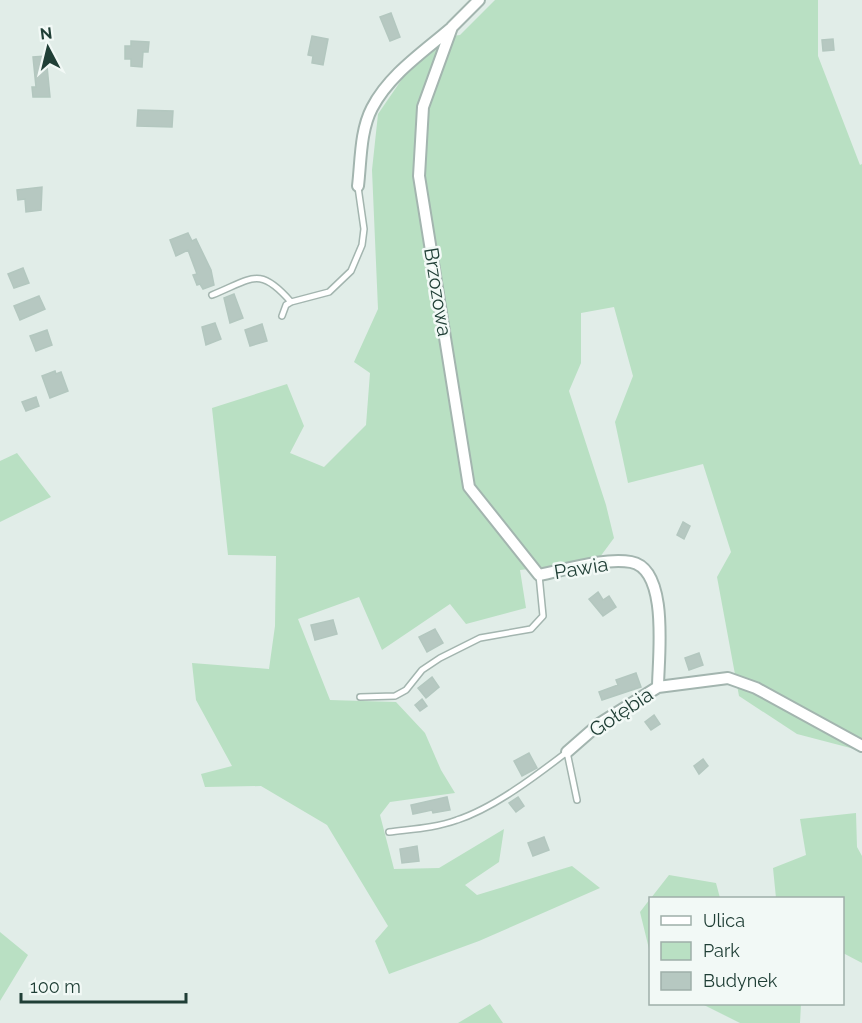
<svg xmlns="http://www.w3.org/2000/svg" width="862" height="1023" viewBox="0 0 862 1023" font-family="Raleway,sans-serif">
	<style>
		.green { fill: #b9e0c3 }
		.building { fill: #b6c8c1; stroke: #b3c7bf; stroke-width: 1.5 }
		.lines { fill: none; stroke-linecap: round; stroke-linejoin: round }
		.lane-casing { stroke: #a3b5af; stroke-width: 8 }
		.street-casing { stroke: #a3b5af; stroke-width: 14 }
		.lane { stroke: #fff; stroke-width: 5 }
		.street { stroke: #fff; stroke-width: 10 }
		.labels { text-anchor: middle; stroke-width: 5; stroke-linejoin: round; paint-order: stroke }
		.street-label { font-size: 20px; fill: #203f36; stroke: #f2f9f6 }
	</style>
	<rect width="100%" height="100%" fill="#e1ede8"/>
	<path class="green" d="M 495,0 L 818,0 L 818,56 L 860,165 L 862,164 L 862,751 L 797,734 L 739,696 L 717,577 L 731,552 L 703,464 L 628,483 L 615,422 L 633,376 L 614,307 L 581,313 L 581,363 L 569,391 L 606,505 L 614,538 L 597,561 L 520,570 L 526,608 L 466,624 L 450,604 L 382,650 L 359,597 L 298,619 L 330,700 L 396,702 L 425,733 L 441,770 L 455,793 L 390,802 L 380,815 L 394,869 L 439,868 L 504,829 L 499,862 L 465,885 L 477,895 L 572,866 L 600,888 L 479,941 L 389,974 L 375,941 L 388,926 L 327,825 L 261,786 L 205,787 L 201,774 L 232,766 L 196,700 L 192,663 L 269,669 L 275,626 L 276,556 L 228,555 L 212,408 L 287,384 L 304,426 L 290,453 L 324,467 L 366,425 L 370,373 L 354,362 L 378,309 L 372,170 L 378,114 L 411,66 L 444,37 L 460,35 Z
		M 17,453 L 51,497 L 0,522 L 0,461 Z
		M 856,813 L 857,847 L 862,856 L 862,963 L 843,953 L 842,898 L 776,898 L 773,868 L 806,855 L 800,819 Z
		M 669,875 L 716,883 L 720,898 L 651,898 Z
		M 650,899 L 650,953 L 640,912 Z
		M 0,932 L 28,955 L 0,1001 Z
		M 490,1004 L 503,1023 L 458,1023 Z
		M 702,1004 L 801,1004 L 800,1023 L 740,1023 Z"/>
	<path class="building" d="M 391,13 L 400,37 L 390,41 L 380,17 Z
		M 312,36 L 328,39 L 323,65 L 312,63 L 313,56 L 308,55 Z
		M 833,39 L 834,50 L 823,51 L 822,40 Z
		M 131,41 L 149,42 L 148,52 L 143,52 L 142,67 L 131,66 L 131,59 L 125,59 L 125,46 L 131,46 Z
		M 46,56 L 50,97 L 33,97 L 32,87 L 36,87 L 33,57 Z
		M 138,110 L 173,111 L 172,127 L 137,126 Z
		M 42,187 L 41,210 L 26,212 L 25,199 L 18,200 L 17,190 Z
		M 188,233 L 192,241 L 196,239 L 211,270 L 214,285 L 203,289 L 200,284 L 197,285 L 193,275 L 197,274 L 188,250 L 176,256 L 170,240 Z
		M 23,268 L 29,283 L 14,288 L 8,274 Z
		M 234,294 L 243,318 L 230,323 L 224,298 Z
		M 39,296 L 45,309 L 20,320 L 14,306 Z
		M 215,323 L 221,339 L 206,345 L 202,327 Z
		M 262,324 L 267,341 L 250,346 L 245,330 Z
		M 47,330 L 52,345 L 36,351 L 30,336 Z
		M 55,371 L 56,374 L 61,372 L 68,391 L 50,398 L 42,376 Z
		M 36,397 L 39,406 L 26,411 L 22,402 Z
		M 683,522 L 690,526 L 684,539 L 677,535 Z
		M 598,592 L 603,600 L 609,596 L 616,607 L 603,616 L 589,599 Z
		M 333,620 L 337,634 L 315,640 L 311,625 Z
		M 435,629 L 443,643 L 427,652 L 419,637 Z
		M 699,653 L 703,665 L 689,670 L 685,658 Z
		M 636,673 L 641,687 L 602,700 L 599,692 L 618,685 L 616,680 Z
		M 432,677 L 439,687 L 426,698 L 418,688 Z
		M 422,699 L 427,706 L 420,711 L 415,705 Z
		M 654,715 L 660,724 L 651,730 L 645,722 Z
		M 529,753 L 537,768 L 522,776 L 514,761 Z
		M 703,759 L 708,766 L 699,774 L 694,766 Z
		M 447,797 L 450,810 L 433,813 L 432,810 L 413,814 L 411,805 Z
		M 518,797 L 524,806 L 516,812 L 509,803 Z
		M 544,837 L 549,850 L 533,856 L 528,843 Z
		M 417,846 L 419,861 L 402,863 L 400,849 Z"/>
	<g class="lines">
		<defs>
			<path id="lane" d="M 212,295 C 252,279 259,265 291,302
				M 291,302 L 329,292 L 351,271 L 362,245 L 364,229 L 358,187
				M 282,316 L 286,305 L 291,302
				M 360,697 L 395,696 L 406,690 L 422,670 L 440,658 L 480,638 L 531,629 L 543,616 L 539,575
				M 389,832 C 412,829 435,828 457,820 C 494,808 537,775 567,752 L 577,800"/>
			<path id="street" d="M 479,0 L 452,27 L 423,107 L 419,176 L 469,487 L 539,575 C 565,570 606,557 631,562 C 670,569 658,660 658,687
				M 358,186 C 361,161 360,131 372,108 C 389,75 422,53 450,29
				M 567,752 L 599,724 L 658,687 L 728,678 L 756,688 L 862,746"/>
		</defs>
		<use href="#lane" class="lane-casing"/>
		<use href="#street" class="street-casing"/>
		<use href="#lane" class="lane"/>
		<use href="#street" class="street"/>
	</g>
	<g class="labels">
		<g class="street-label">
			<text transform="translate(438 292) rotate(81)" y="7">Brzozowa</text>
			<text transform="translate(581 568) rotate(-9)" y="7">Pawia</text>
			<text transform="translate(621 712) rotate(-34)" y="7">Gołębia</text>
		</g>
	</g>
	<rect x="649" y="897" width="195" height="108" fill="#f2f9f6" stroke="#9eafa9" stroke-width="1.5"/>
	<rect x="661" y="916" width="30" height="9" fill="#ffffff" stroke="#9eafa9" stroke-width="1.5"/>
	<text x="703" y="927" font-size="18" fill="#203f36">Ulica</text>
	<rect x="661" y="942" width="30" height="18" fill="#b9e0c3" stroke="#9eafa9" stroke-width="1.5"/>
	<text x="703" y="957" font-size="18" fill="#203f36">Park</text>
	<rect x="661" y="972" width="30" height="18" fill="#b6c8c1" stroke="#9eafa9" stroke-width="1.5"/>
	<text x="703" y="987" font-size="18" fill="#203f36">Budynek</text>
	<g transform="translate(48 48) rotate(353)" stroke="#f2f9f6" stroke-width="4.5" paint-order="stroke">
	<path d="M0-4.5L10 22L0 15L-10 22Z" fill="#203f36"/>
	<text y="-9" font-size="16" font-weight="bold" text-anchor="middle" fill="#203f36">N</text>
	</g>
	<path d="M21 993v9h165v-9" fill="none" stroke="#203f36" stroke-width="3"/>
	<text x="30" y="993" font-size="18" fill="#203f36" stroke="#f2f9f6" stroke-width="4.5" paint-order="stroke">100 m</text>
</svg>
